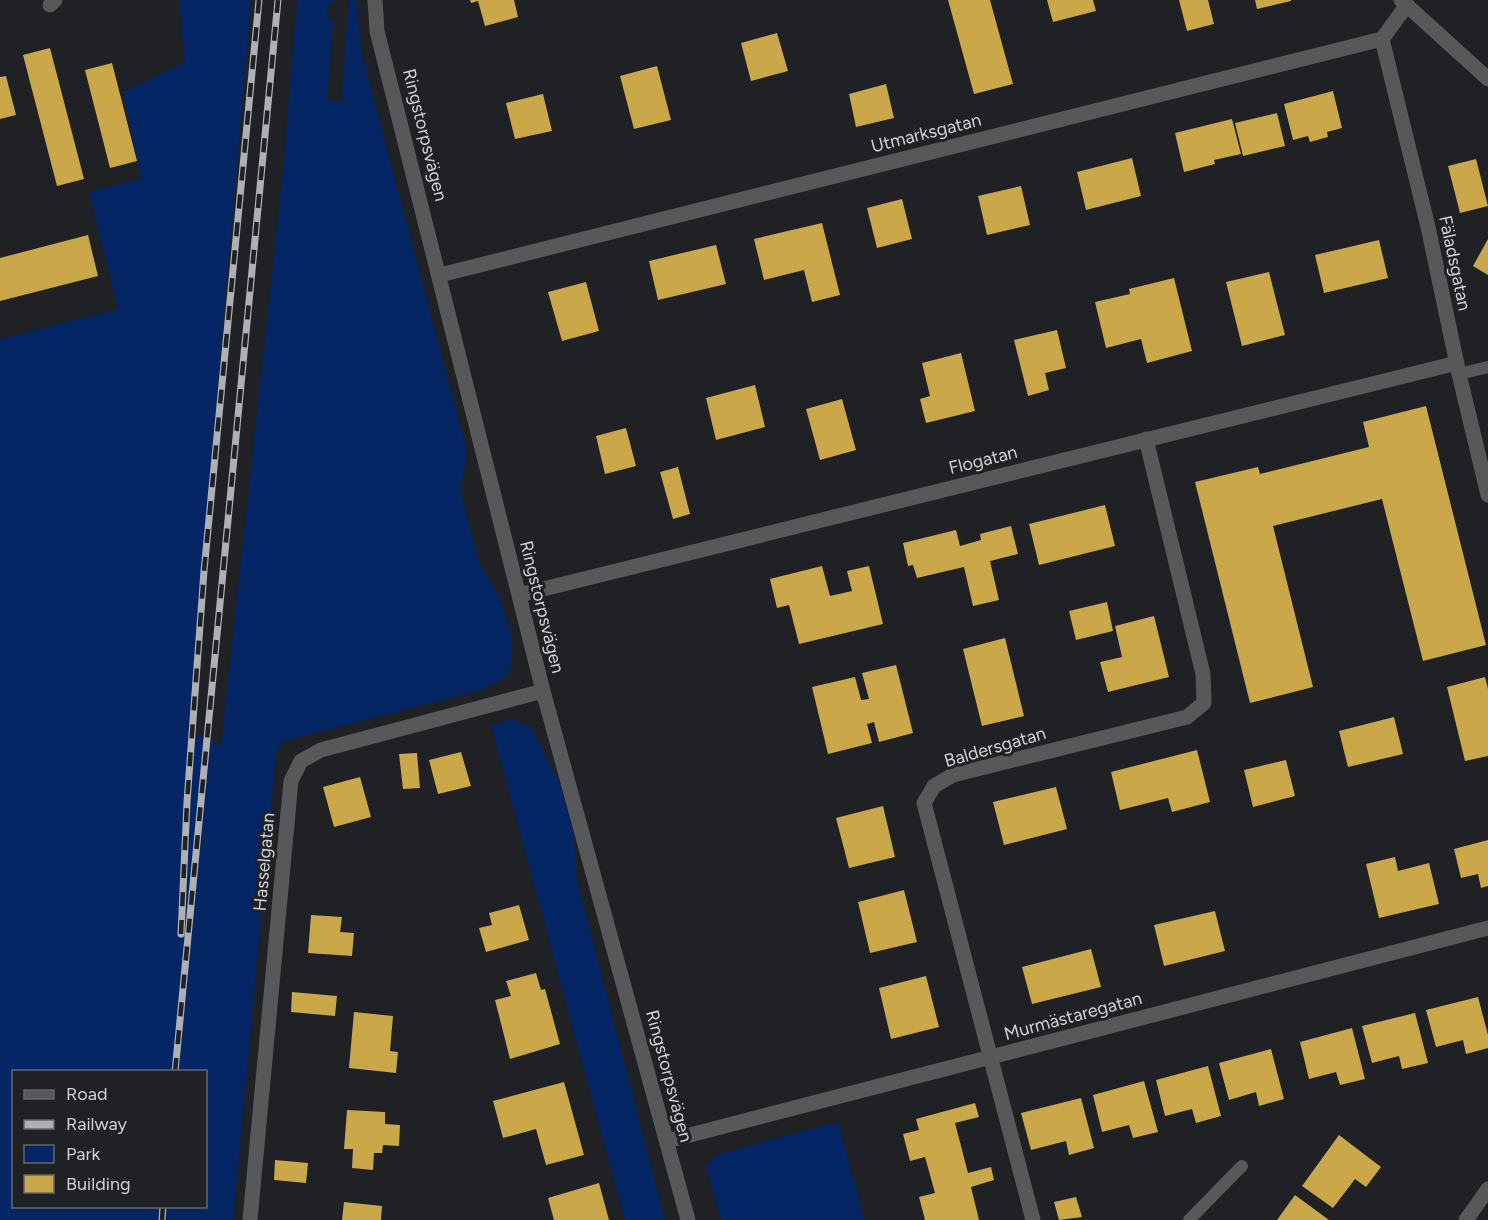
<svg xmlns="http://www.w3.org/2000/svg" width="1488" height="1220" viewBox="0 0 1488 1220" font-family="Figtree,sans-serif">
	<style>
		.green { fill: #052665; fill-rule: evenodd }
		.building { fill: #caa84a }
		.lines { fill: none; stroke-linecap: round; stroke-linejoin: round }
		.service { stroke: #57585a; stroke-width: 12 }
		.minor { stroke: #57585a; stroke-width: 15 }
		.tertiary { stroke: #57585a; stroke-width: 15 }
		.rail-casing { stroke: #aeb0b3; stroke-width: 7 }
		.rail { stroke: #1f2125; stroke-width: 4.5; stroke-dasharray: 14; stroke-linecap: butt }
		.labels { text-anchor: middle; stroke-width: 6; stroke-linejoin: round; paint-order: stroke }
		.street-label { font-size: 18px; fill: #d0d2d4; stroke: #1f2125 }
	</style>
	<rect width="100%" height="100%" fill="#1f2125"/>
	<path class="green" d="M 179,0 L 251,0 L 188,731 L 221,746 L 282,180 L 297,0 L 334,0 L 334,3 L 328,4 L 327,19 L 333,19 L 327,100 L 341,102 L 349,0 L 356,0 L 362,55 L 467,452 L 460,491 L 480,565 L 499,596 L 512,637 L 512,660 L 507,677 L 484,689 L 284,741 L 276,752 L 233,1220 L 0,1220 L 0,339 L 118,309 L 89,192 L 141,179 L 123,92 L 185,62 ZM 14,1072 L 206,1072 L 206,1206 L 14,1206 Z
		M 514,719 L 532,729 L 561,786 L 574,836 L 577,881 L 665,1220 L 625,1220 L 492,729 L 491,725 Z
		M 838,1122 L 864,1220 L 721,1220 L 706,1166 L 716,1155 Z"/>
	<path class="building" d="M 470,0 L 514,0 L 518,17 L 485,26 L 478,1 L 471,3 Z
		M 948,0 L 990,0 L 1013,84 L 974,94 Z
		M 1047,0 L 1093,0 L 1096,11 L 1053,22 Z
		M 1179,0 L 1208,0 L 1214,24 L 1187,31 Z
		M 1255,0 L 1291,0 L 1291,1 L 1257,9 Z
		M 777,33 L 788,71 L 751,81 L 741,43 Z
		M 50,48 L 84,179 L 57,186 L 23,55 Z
		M 112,63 L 137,161 L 110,168 L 85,70 Z
		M 657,66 L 671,120 L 634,129 L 620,76 Z
		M 6,76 L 16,115 L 0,119 L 0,77 Z
		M 886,84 L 894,118 L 856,127 L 849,94 Z
		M 1333,91 L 1342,128 L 1327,132 L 1328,137 L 1310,142 L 1308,136 L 1293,140 L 1284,104 Z
		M 543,94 L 552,131 L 515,139 L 506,103 Z
		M 1277,113 L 1285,146 L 1243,156 L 1235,123 Z
		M 1232,119 L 1241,154 L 1214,160 L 1215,164 L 1184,172 L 1175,133 Z
		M 1132,158 L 1141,196 L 1086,210 L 1077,172 Z
		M 1476,159 L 1488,206 L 1460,213 L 1448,166 Z
		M 1021,186 L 1030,225 L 987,235 L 978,196 Z
		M 902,199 L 912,239 L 877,248 L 867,208 Z
		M 822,223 L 840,295 L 812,302 L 804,270 L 764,280 L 754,239 Z
		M 88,235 L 98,276 L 0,301 L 0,258 Z
		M 1488,239 L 1488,275 L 1473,266 Z
		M 1379,240 L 1388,278 L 1324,293 L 1315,255 Z
		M 716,245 L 726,284 L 658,300 L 649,261 Z
		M 1269,272 L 1285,335 L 1242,346 L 1226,282 Z
		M 1174,278 L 1192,351 L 1147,363 L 1141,339 L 1106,348 L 1095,302 L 1130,294 L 1129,289 Z
		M 586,282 L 599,331 L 562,341 L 548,292 Z
		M 1057,330 L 1066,368 L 1045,373 L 1049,390 L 1028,396 L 1014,340 Z
		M 961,353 L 975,411 L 926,423 L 920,399 L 930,396 L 922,363 Z
		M 755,385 L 765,427 L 716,440 L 706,398 Z
		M 842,399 L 856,450 L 820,460 L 806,409 Z
		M 1426,406 L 1486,645 L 1423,661 L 1382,499 L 1273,526 L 1313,687 L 1250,703 L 1195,482 L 1258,467 L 1260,474 L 1369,447 L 1363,422 Z
		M 626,428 L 636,466 L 605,474 L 596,436 Z
		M 678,467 L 690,514 L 673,519 L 660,472 Z
		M 1105,505 L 1115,546 L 1039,565 L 1029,524 Z
		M 1011,526 L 1018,554 L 990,561 L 999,600 L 973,606 L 964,567 L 917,578 L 913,565 L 908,566 L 903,543 L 956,530 L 960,546 L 981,540 L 980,534 Z
		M 822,566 L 830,596 L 852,591 L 847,571 L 869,566 L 883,624 L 799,644 L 789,605 L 777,608 L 770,579 Z
		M 1107,602 L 1113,631 L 1076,640 L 1069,611 Z
		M 1154,616 L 1169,677 L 1108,692 L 1100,662 L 1122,657 L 1115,626 Z
		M 1005,638 L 1024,716 L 982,726 L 963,649 Z
		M 896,665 L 913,733 L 879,742 L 874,722 L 867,724 L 872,743 L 828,754 L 812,687 L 855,677 L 861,700 L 869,699 L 862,673 Z
		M 1485,677 L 1488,689 L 1488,756 L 1465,761 L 1447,687 Z
		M 1394,717 L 1403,754 L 1348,767 L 1339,731 Z
		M 1197,750 L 1210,802 L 1172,812 L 1168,798 L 1120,810 L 1111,772 Z
		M 461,752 L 471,786 L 438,794 L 429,760 Z
		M 417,753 L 420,788 L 403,789 L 399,754 Z
		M 1286,760 L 1295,796 L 1253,807 L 1244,770 Z
		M 360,777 L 371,817 L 334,827 L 323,787 Z
		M 1056,787 L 1067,829 L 1004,845 L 993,802 Z
		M 883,806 L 895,857 L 849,868 L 836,818 Z
		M 1488,840 L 1488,886 L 1481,888 L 1478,874 L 1461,878 L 1454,849 Z
		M 1395,857 L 1398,871 L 1429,863 L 1439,904 L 1379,918 L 1366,864 Z
		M 904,890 L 917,942 L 870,953 L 858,902 Z
		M 519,905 L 529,940 L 486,952 L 479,928 L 492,925 L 489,913 Z
		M 1215,911 L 1225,951 L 1164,966 L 1154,925 Z
		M 311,915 L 342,917 L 340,932 L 354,933 L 352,956 L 308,953 Z
		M 1091,949 L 1101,987 L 1032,1004 L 1022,967 Z
		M 536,973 L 541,990 L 545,989 L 560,1044 L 510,1059 L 495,1000 L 511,996 L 506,981 Z
		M 926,976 L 939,1027 L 891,1039 L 879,988 Z
		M 292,992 L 337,996 L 335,1016 L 291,1012 Z
		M 1478,997 L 1488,1035 L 1488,1048 L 1466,1054 L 1463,1040 L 1436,1047 L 1426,1010 Z
		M 354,1012 L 393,1016 L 390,1051 L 398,1052 L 396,1073 L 349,1068 Z
		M 1415,1013 L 1428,1063 L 1402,1069 L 1399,1056 L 1372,1063 L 1362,1026 Z
		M 1352,1028 L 1365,1079 L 1340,1085 L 1336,1072 L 1309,1079 L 1300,1042 Z
		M 1271,1049 L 1284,1099 L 1259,1106 L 1256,1092 L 1229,1100 L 1219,1063 Z
		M 1208,1066 L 1221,1116 L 1196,1123 L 1192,1109 L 1165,1116 L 1156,1080 Z
		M 1144,1081 L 1158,1132 L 1133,1138 L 1129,1125 L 1102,1132 L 1093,1095 Z
		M 564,1082 L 584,1155 L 546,1165 L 536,1129 L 503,1138 L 493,1101 Z
		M 1081,1098 L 1094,1148 L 1069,1155 L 1066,1141 L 1031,1150 L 1021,1113 Z
		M 975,1103 L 979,1117 L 955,1123 L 968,1173 L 991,1167 L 994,1180 L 971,1187 L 979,1220 L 925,1220 L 919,1197 L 935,1193 L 925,1157 L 910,1161 L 903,1134 L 919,1130 L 916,1119 Z
		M 347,1110 L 385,1112 L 385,1124 L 400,1125 L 399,1146 L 383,1145 L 382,1153 L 374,1153 L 373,1170 L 352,1168 L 353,1149 L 344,1149 Z
		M 1339,1135 L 1381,1167 L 1366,1187 L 1355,1179 L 1333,1208 L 1302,1186 Z
		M 275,1160 L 308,1163 L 306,1183 L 274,1180 Z
		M 599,1183 L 609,1220 L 554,1220 L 548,1198 Z
		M 1295,1195 L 1329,1220 L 1277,1220 Z
		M 1076,1197 L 1082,1217 L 1059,1220 L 1054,1202 Z
		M 344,1202 L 382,1206 L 381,1220 L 342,1220 Z"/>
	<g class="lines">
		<path class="service" d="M 1459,374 L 1488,367
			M 1189,1220 L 1242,1166"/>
		<path class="minor" d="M 375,0 L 377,31 L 543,691 L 688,1220
			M 1401,0 L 1488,79
			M 50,5 L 55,0
			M 1382,39 L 1428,227 L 1459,374 L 1488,495
			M 440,275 L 1382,39 L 1407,5
			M 519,595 L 1457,363
			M 667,1141 L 1488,928
			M 250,1220 L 291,781 L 301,761 L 321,750 L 543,691
			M 1033,1220 L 924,803 L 934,786 L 953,775 L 1187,717 L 1204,703 L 1203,674 L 1146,439"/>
		<path class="tertiary" d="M 1466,1220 L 1488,1189"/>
		<defs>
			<path id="rail" d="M 181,934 L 187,802 L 204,571 L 259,0
				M 175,1072 L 278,0
				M 162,1220 L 163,1206"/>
		</defs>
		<use href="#rail" class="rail-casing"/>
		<use href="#rail" class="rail"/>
	</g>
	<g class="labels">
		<g class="street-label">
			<text transform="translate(926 133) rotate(-14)" y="6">Utmarksgatan</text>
			<text transform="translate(425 135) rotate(76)" y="6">Ringstorpsvägen</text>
			<text transform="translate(1455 263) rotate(78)" y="6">Fäladsgatan</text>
			<text transform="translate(983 460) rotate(-14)" y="6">Flogatan</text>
			<text transform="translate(542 607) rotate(76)" y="6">Ringstorpsvägen</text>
			<text transform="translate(995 747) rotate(-16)" y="6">Baldersgatan</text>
			<text transform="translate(264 862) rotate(-85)" y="6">Hasselgatan</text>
			<text transform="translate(1073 1016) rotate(-15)" y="6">Murmästaregatan</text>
			<text transform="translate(669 1076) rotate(75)" y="6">Ringstorpsvägen</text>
		</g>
	</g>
	<rect x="12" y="1070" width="195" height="138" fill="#1f2125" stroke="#66686b" stroke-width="1.5"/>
	<rect x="24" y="1090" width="30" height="9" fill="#57585a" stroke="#66686b" stroke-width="1.5"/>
	<text x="66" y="1100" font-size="18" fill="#d0d2d4">Road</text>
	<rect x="24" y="1120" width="30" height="9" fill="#aeb0b3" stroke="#66686b" stroke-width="1.5"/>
	<text x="66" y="1130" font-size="18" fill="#d0d2d4">Railway</text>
	<rect x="24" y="1145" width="30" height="18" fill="#052665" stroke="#66686b" stroke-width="1.5"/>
	<text x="66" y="1160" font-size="18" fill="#d0d2d4">Park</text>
	<rect x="24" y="1175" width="30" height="18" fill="#caa84a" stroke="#66686b" stroke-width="1.5"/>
	<text x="66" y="1190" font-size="18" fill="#d0d2d4">Building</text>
</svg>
